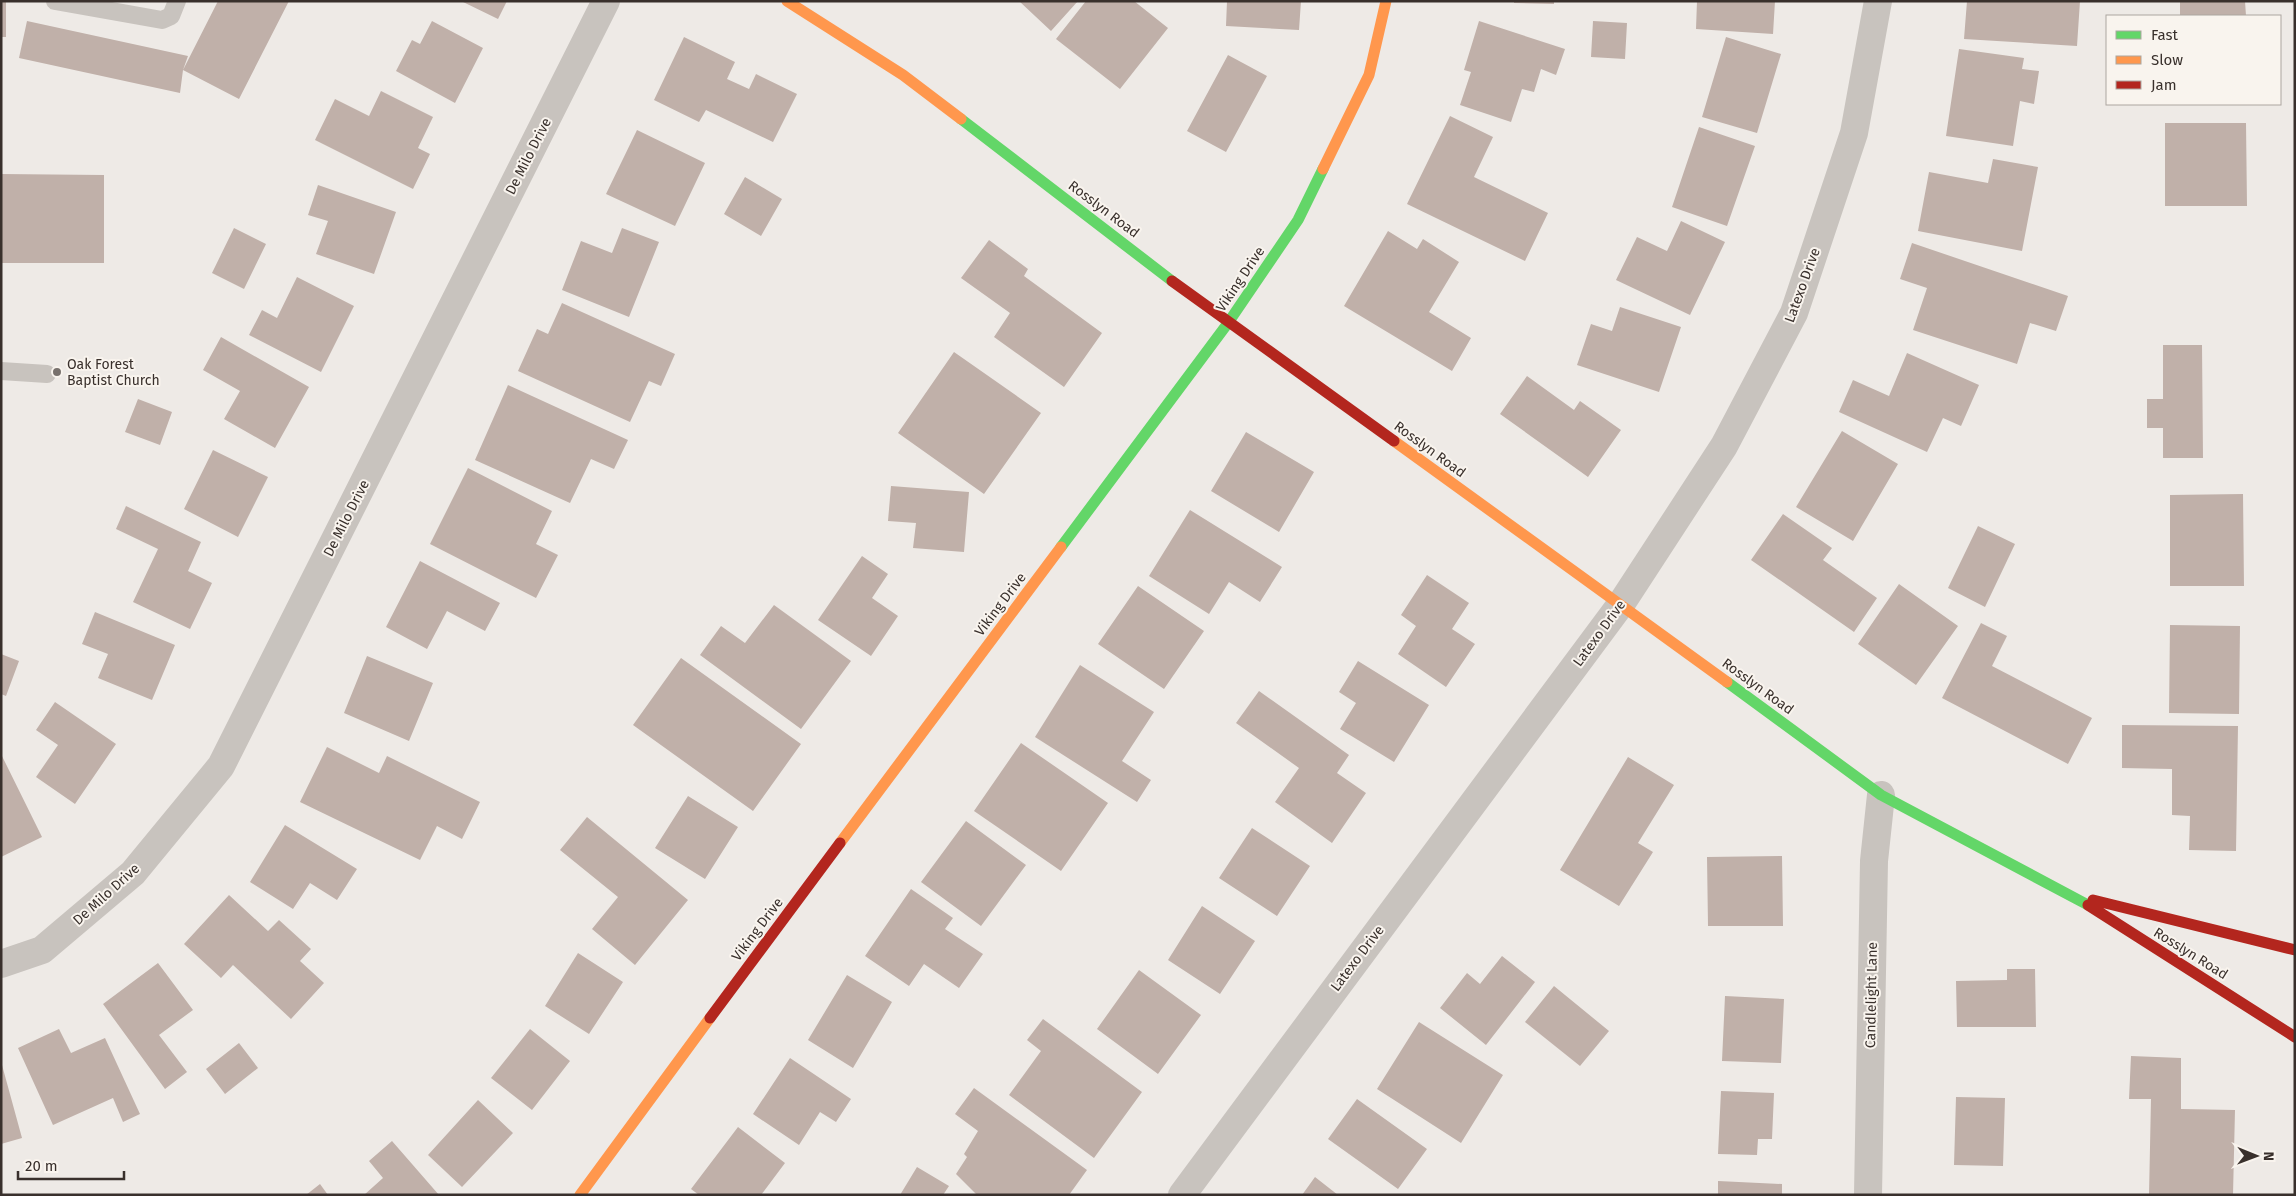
<svg xmlns="http://www.w3.org/2000/svg" width="2296" height="1196" viewBox="0 0 2296 1196" font-family="'Fira Sans',sans-serif">
	<style>
		.building { fill: #c0b0a9 }
		.lines { fill: none; stroke-linecap: round; stroke-linejoin: round }
		.lane { stroke: #c8c3be; stroke-width: 18 }
		.street { stroke: #c8c3be; stroke-width: 28 }
		.fast { stroke: #63d668; stroke-width: 11 }
		.slow { stroke: #ff974d; stroke-width: 11 }
		.jam { stroke: #b3261e; stroke-width: 11 }
		.poi-dot { fill: #78716d; stroke: #f9f4ee; stroke-width: 2 }
		.labels { text-anchor: middle; stroke-width: 4; stroke-linejoin: round; paint-order: stroke }
		.street-label { font-size: 14px; fill: #39302c; stroke: #f9f4ee }
		.poi-label { font-size: 14px; fill: #39302c; stroke: #f9f4ee; text-anchor: start }
	</style>
	<rect width="100%" height="100%" fill="#eeeae6"/>
	<path class="building" d="M 1,1 L 6,1 L 6,37 L 1,37 Z
		M 218,1 L 289,1 L 239,99 L 183,70 L 180,93 L 19,58 L 27,21 L 188,56 L 183,70 Z
		M 461,1 L 507,1 L 498,19 Z
		M 1019,1 L 1078,1 L 1051,31 Z
		M 1086,1 L 1134,1 L 1168,28 L 1120,89 L 1056,39 Z
		M 1227,1 L 1301,1 L 1299,30 L 1226,26 Z
		M 1514,1 L 1554,1 L 1554,4 L 1514,3 Z
		M 1697,1 L 1775,1 L 1773,34 L 1696,29 Z
		M 1967,1 L 2080,1 L 2077,46 L 1964,39 Z
		M 2180,1 L 2245,1 L 2246,16 L 2180,16 Z
		M 432,21 L 483,48 L 455,103 L 396,71 L 412,40 L 420,44 Z
		M 1479,21 L 1565,49 L 1556,75 L 1541,69 L 1534,92 L 1522,89 L 1511,122 L 1460,105 L 1471,72 L 1464,70 Z
		M 1593,21 L 1627,23 L 1625,59 L 1591,57 Z
		M 684,37 L 735,62 L 727,79 L 749,89 L 756,74 L 797,94 L 773,142 L 706,110 L 699,122 L 654,100 Z
		M 1726,37 L 1781,54 L 1757,133 L 1702,117 Z
		M 1959,49 L 2024,58 L 2022,69 L 2039,71 L 2034,104 L 2020,101 L 2013,146 L 1946,136 Z
		M 1228,55 L 1267,76 L 1226,152 L 1187,131 Z
		M 381,91 L 433,117 L 418,148 L 430,154 L 413,189 L 315,140 L 335,99 L 369,116 Z
		M 1450,116 L 1493,137 L 1474,177 L 1548,213 L 1525,261 L 1407,204 Z
		M 2165,123 L 2246,123 L 2247,206 L 2165,206 Z
		M 1699,127 L 1755,146 L 1727,226 L 1672,207 Z
		M 637,130 L 705,163 L 675,226 L 606,194 Z
		M 1993,159 L 2038,167 L 2022,251 L 1918,231 L 1929,172 L 1988,183 Z
		M 1,174 L 104,175 L 104,263 L 1,263 Z
		M 745,177 L 782,199 L 761,236 L 724,214 Z
		M 318,185 L 396,212 L 374,274 L 316,254 L 328,221 L 308,215 Z
		M 1681,221 L 1725,242 L 1690,315 L 1616,280 L 1637,237 L 1667,251 Z
		M 234,228 L 266,244 L 244,289 L 212,273 Z
		M 622,228 L 659,242 L 629,317 L 562,290 L 581,241 L 612,253 Z
		M 1388,231 L 1417,249 L 1423,239 L 1459,262 L 1429,312 L 1471,338 L 1452,371 L 1344,306 Z
		M 989,240 L 1028,269 L 1024,276 L 1102,333 L 1064,387 L 994,337 L 1010,313 L 961,278 Z
		M 1912,243 L 2068,296 L 2056,331 L 2030,323 L 2017,364 L 1913,330 L 1927,288 L 1900,279 Z
		M 297,277 L 354,306 L 321,372 L 249,335 L 262,310 L 277,318 Z
		M 562,303 L 675,354 L 661,386 L 649,381 L 630,422 L 518,371 L 537,329 L 548,334 Z
		M 1620,307 L 1681,327 L 1659,392 L 1577,365 L 1591,324 L 1612,331 Z
		M 221,337 L 309,387 L 275,448 L 224,419 L 240,391 L 203,370 Z
		M 2163,345 L 2202,345 L 2203,458 L 2163,458 L 2163,428 L 2147,428 L 2147,399 L 2163,399 Z
		M 954,352 L 1041,413 L 984,494 L 898,433 Z
		M 1907,353 L 1979,385 L 1961,426 L 1943,418 L 1927,452 L 1839,412 L 1853,380 L 1889,396 Z
		M 1527,376 L 1574,410 L 1580,401 L 1621,430 L 1588,477 L 1500,414 Z
		M 508,385 L 628,440 L 614,469 L 591,459 L 570,503 L 475,460 Z
		M 138,399 L 172,412 L 160,445 L 125,432 Z
		M 1842,431 L 1898,464 L 1853,541 L 1796,507 Z
		M 1246,432 L 1314,472 L 1279,532 L 1211,491 Z
		M 213,450 L 268,477 L 238,537 L 184,509 Z
		M 468,468 L 552,511 L 536,544 L 558,555 L 536,598 L 430,544 Z
		M 891,486 L 969,492 L 964,552 L 913,548 L 916,523 L 888,521 Z
		M 2243,494 L 2244,586 L 2170,586 L 2170,495 Z
		M 126,506 L 201,542 L 188,571 L 212,583 L 190,629 L 133,602 L 158,549 L 116,529 Z
		M 1190,510 L 1282,567 L 1260,602 L 1229,582 L 1209,614 L 1149,576 Z
		M 1783,514 L 1832,548 L 1823,560 L 1877,598 L 1854,632 L 1751,560 Z
		M 1978,526 L 2015,544 L 1985,607 L 1948,588 Z
		M 862,556 L 888,574 L 872,598 L 898,616 L 871,656 L 818,620 Z
		M 420,561 L 500,603 L 485,631 L 447,611 L 427,649 L 386,627 Z
		M 1427,575 L 1469,603 L 1452,629 L 1475,644 L 1446,687 L 1398,654 L 1416,626 L 1401,615 Z
		M 1899,584 L 1958,626 L 1916,685 L 1858,644 Z
		M 1138,586 L 1204,631 L 1164,689 L 1098,644 Z
		M 774,605 L 851,661 L 801,729 L 700,655 L 721,626 L 745,643 Z
		M 95,612 L 175,645 L 152,700 L 98,678 L 108,654 L 82,644 Z
		M 1981,623 L 2007,636 L 1992,666 L 2092,718 L 2068,764 L 1942,698 Z
		M 2170,625 L 2240,626 L 2239,714 L 2169,713 Z
		M 1,654 L 19,661 L 6,696 L 1,694 Z
		M 367,656 L 433,683 L 409,741 L 344,713 Z
		M 681,658 L 801,744 L 753,811 L 633,725 Z
		M 1358,661 L 1429,705 L 1394,762 L 1340,729 L 1356,703 L 1339,692 Z
		M 1080,665 L 1154,712 L 1122,761 L 1151,780 L 1137,802 L 1035,737 Z
		M 1259,691 L 1349,755 L 1337,773 L 1366,793 L 1332,843 L 1275,802 L 1299,768 L 1236,723 Z
		M 55,702 L 116,744 L 75,804 L 36,777 L 58,745 L 36,730 Z
		M 2122,725 L 2238,726 L 2236,851 L 2189,850 L 2190,816 L 2172,815 L 2172,769 L 2122,768 Z
		M 1021,743 L 1108,803 L 1061,871 L 974,811 Z
		M 327,747 L 379,773 L 387,756 L 480,802 L 462,839 L 437,826 L 420,860 L 300,802 Z
		M 1,754 L 42,837 L 1,857 Z
		M 1628,757 L 1674,785 L 1638,843 L 1653,852 L 1619,906 L 1560,870 Z
		M 688,796 L 738,827 L 705,879 L 655,848 Z
		M 587,817 L 688,900 L 635,965 L 592,929 L 618,897 L 560,850 Z
		M 966,821 L 1026,865 L 981,926 L 921,882 Z
		M 285,825 L 357,869 L 337,900 L 310,883 L 293,909 L 250,882 Z
		M 1252,828 L 1310,866 L 1277,916 L 1219,878 Z
		M 1782,856 L 1783,926 L 1708,926 L 1707,857 Z
		M 911,889 L 953,918 L 945,929 L 983,954 L 959,988 L 924,964 L 909,986 L 865,956 Z
		M 229,895 L 268,931 L 279,920 L 311,949 L 300,961 L 324,983 L 291,1019 L 233,965 L 221,978 L 184,944 Z
		M 1202,906 L 1255,941 L 1220,994 L 1168,960 Z
		M 578,953 L 623,982 L 589,1034 L 545,1006 Z
		M 1502,956 L 1535,982 L 1486,1045 L 1440,1008 L 1467,973 L 1480,984 Z
		M 158,963 L 193,1010 L 159,1035 L 187,1072 L 165,1089 L 103,1004 Z
		M 2007,969 L 2035,969 L 2036,1027 L 1957,1027 L 1956,981 L 2007,980 Z
		M 1139,970 L 1201,1015 L 1158,1074 L 1097,1029 Z
		M 847,975 L 892,1002 L 853,1068 L 808,1040 Z
		M 1554,986 L 1609,1031 L 1580,1066 L 1525,1022 Z
		M 1725,996 L 1784,999 L 1781,1063 L 1722,1061 Z
		M 1043,1019 L 1142,1092 L 1094,1158 L 1009,1095 L 1041,1051 L 1027,1040 Z
		M 1419,1022 L 1503,1075 L 1461,1143 L 1377,1089 Z
		M 59,1029 L 71,1053 L 105,1038 L 140,1114 L 123,1122 L 113,1098 L 53,1125 L 18,1048 Z
		M 530,1029 L 570,1061 L 532,1110 L 491,1078 Z
		M 239,1043 L 258,1068 L 225,1094 L 206,1069 Z
		M 2131,1056 L 2181,1058 L 2181,1109 L 2235,1110 L 2233,1195 L 2149,1195 L 2151,1099 L 2129,1099 Z
		M 790,1058 L 851,1099 L 836,1122 L 820,1112 L 799,1145 L 753,1114 Z
		M 2,1065 L 22,1138 L 1,1144 L 1,1066 Z
		M 974,1088 L 1087,1170 L 1069,1195 L 977,1195 L 956,1174 L 967,1157 L 964,1154 L 978,1131 L 955,1114 Z
		M 1721,1091 L 1774,1093 L 1772,1139 L 1758,1139 L 1757,1155 L 1718,1154 Z
		M 1956,1097 L 2005,1098 L 2003,1166 L 1954,1165 Z
		M 1357,1099 L 1427,1149 L 1398,1189 L 1328,1139 Z
		M 478,1100 L 513,1133 L 462,1187 L 428,1155 Z
		M 738,1127 L 785,1163 L 761,1195 L 699,1195 L 691,1189 Z
		M 392,1141 L 439,1195 L 364,1195 L 383,1178 L 369,1161 Z
		M 917,1167 L 949,1186 L 943,1195 L 900,1195 Z
		M 1315,1177 L 1338,1195 L 1302,1195 Z
		M 1718,1181 L 1782,1184 L 1782,1195 L 1718,1195 Z
		M 320,1184 L 328,1195 L 306,1195 Z"/>
	<g class="lines">
		<path class="lane" d="M 55,1 L 162,20 L 171,16 L 177,1
			M 1,371 L 47,374"/>
		<path class="street" d="M 1,964 L 42,950 L 133,873 L 221,766 L 606,1
			M 1182,1195 L 1621,604 L 1724,446 L 1794,313 L 1854,133 L 1878,1
			M 1868,1195 L 1874,861 L 1881,795"/>
		<path class="fast" d="M 961,119 L 1172,281
			M 1061,547 L 1228,323 L 1298,220 L 1323,169
			M 1727,682 L 1881,795 L 2088,905"/>
		<path class="slow" d="M 787,1 L 903,75 L 961,119
			M 1323,169 L 1369,75 L 1386,1
			M 1394,441 L 1727,682
			M 840,843 L 1061,547
			M 580,1195 L 710,1018"/>
		<path class="jam" d="M 1172,281 L 1394,441
			M 2093,900 L 2295,950
			M 2088,905 L 2295,1037
			M 710,1018 L 840,843"/>
	</g>
	<circle class="poi-dot" cx="57" cy="372" r="5"/>
	<g class="labels">
		<g class="street-label">
			<text transform="translate(528 156) rotate(-63)" y="5">De Milo Drive</text>
			<text transform="translate(1104 209) rotate(37)" y="5">Rosslyn Road</text>
			<text transform="translate(1240 279) rotate(-56)" y="5">Viking Drive</text>
			<text transform="translate(1802 285) rotate(-70)" y="5">Latexo Drive</text>
			<text transform="translate(1430 449) rotate(36)" y="5">Rosslyn Road</text>
			<text transform="translate(346 518) rotate(-63)" y="5">De Milo Drive</text>
			<text transform="translate(1000 604) rotate(-53)" y="5">Viking Drive</text>
			<text transform="translate(1599 633) rotate(-54)" y="5">Latexo Drive</text>
			<text transform="translate(1758 686) rotate(36)" y="5">Rosslyn Road</text>
			<text transform="translate(106 894) rotate(-42)" y="5">De Milo Drive</text>
			<text transform="translate(757 929) rotate(-53)" y="5">Viking Drive</text>
			<text transform="translate(2191 953) rotate(32)" y="5">Rosslyn Road</text>
			<text transform="translate(1357 958) rotate(-53)" y="5">Latexo Drive</text>
			<text transform="translate(1871 995) rotate(-89)" y="5">Candlelight Lane</text>
		</g>
		<g class="poi-label">
			<text x="67" y="369">Oak Forest<tspan x="67" dy="16">Baptist Church</tspan></text>
		</g>
	</g>
	<rect width="2296" height="1196" fill="none" stroke="#39302c" stroke-width="5"/>
	<rect x="2106" y="15" width="175" height="90" fill="#f9f4ee" stroke="#aca6a0"/>
	<rect x="2116" y="31" width="25" height="8" fill="#63d668" stroke="#aca6a0"/>
	<text x="2151" y="40" font-size="15" fill="#39302c">Fast</text>
	<rect x="2116" y="56" width="25" height="8" fill="#ff974d" stroke="#aca6a0"/>
	<text x="2151" y="65" font-size="15" fill="#39302c">Slow</text>
	<rect x="2116" y="81" width="25" height="8" fill="#b3261e" stroke="#aca6a0"/>
	<text x="2151" y="90" font-size="15" fill="#39302c">Jam</text>
	<g transform="translate(2256 1156) rotate(91)" stroke="#f9f4ee" stroke-width="4" paint-order="stroke">
	<path d="M0-4L9 19L0 12L-9 19Z" fill="#39302c"/>
	<text y="-8" font-size="14" font-weight="bold" text-anchor="middle" fill="#39302c">N</text>
	</g>
	<path d="M18 1171v8h106v-8" fill="none" stroke="#39302c" stroke-width="2.5"/>
	<text x="25" y="1171" font-size="15" fill="#39302c" stroke="#f9f4ee" stroke-width="4" paint-order="stroke">20 m</text>
</svg>
